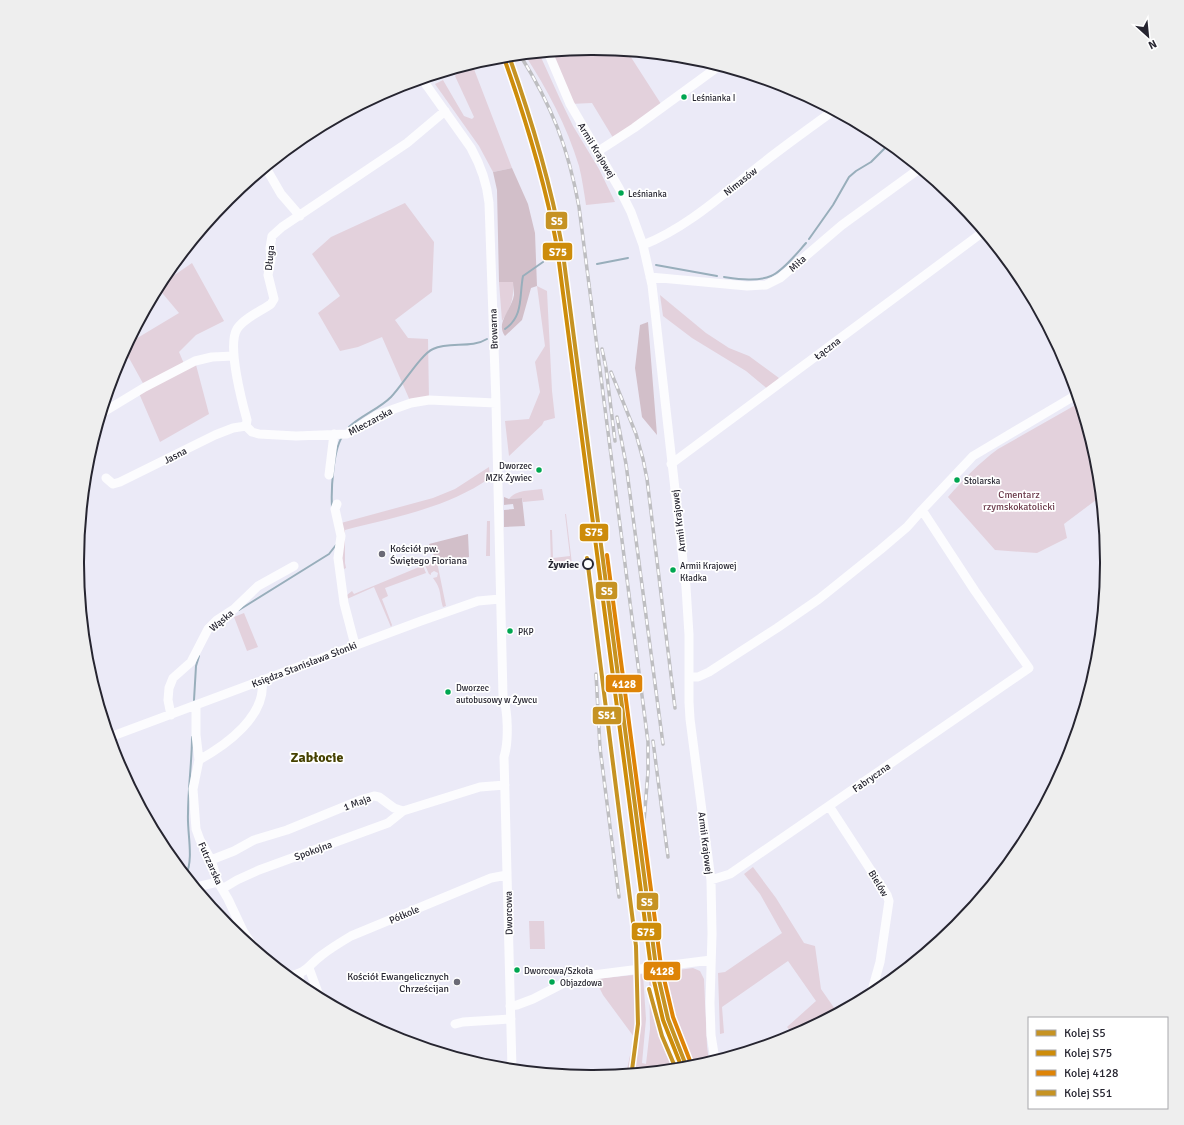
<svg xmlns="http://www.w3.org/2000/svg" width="1184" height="1125" viewBox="0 0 1184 1125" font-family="Signika,sans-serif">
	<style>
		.green { fill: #e3d1dc }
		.forest { fill: #d2bfc9 }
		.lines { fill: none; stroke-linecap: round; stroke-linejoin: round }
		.stream { stroke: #98aebb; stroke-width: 2 }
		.minor { stroke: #fcfcfe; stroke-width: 9 }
		.rail-casing { stroke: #bebec1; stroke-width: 3.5 }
		.rail { stroke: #fff; stroke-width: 2; stroke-dasharray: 6; stroke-linecap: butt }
		.rail-1-casing { stroke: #fff; stroke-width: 7 }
		.rail-2-casing { stroke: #fff; stroke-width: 7 }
		.rail-3-casing { stroke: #fff; stroke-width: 7 }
		.rail-4-casing { stroke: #fff; stroke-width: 7 }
		.rail-1 { stroke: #c69323; stroke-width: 4 }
		.rail-2 { stroke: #cd8c0a; stroke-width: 4 }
		.rail-3 { stroke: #de8407; stroke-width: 4 }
		.rail-4 { stroke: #c69323; stroke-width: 4 }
		.bus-dot { fill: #00a651; stroke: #fff; stroke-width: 1.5 }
		.poi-dot { fill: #6b6a76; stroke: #fff; stroke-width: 1.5 }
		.stop-dot { fill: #fff; stroke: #262530; stroke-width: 2 }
		.labels { text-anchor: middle; stroke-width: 3.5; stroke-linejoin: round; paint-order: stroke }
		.bus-label { font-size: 9px; fill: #262530; stroke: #fff; text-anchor: start }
		.street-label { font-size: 10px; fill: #262530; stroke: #fff }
		.park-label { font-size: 10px; fill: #6b3a4a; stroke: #fff }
		.poi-label { font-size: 10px; fill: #262530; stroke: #fff; text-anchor: start }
		.stop-label { font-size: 10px; font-weight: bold; fill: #262530; stroke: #fff; text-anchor: end }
		.district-label { font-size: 14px; font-weight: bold; fill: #454100; stroke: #fff }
		.rim { fill: none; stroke: #262530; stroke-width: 2 }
		.line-badge { stroke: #fff; stroke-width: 1.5 }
		.badge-label { font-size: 11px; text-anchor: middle; font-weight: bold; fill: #fff }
	</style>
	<rect width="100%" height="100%" fill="#ebeaf7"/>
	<path class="green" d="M 592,48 L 627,51 L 663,107 L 615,141 L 592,103 L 570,104 L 548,52 Z
		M 539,53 L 560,99 L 573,126 L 599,169 L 615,202 L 586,205 C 584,192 582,178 579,166 C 567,126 547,89 525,55 Z
		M 472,64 L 512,168 L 493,172 L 479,146 L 435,84 L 443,80 L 464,116 L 472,119 L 474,117 L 455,76 L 465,66 Z
		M 405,203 L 434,242 L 432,292 L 395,320 L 408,338 L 428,339 L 429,400 L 411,403 L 382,337 L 358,347 L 340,351 L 318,313 L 340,296 L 312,254 L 331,237 Z
		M 192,263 L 224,321 L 196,335 L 179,352 L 185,366 L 195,361 L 209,414 L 160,442 L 138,391 L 145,387 L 129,358 L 117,364 L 129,343 L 179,313 L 158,288 L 160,285 Z
		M 499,282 L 513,282 C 514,299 511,307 502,321 Z
		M 537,286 L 547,291 L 552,391 L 555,418 L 544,421 L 542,425 L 509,456 L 505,421 L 529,419 L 540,392 L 535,362 L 545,346 Z
		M 660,295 L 706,333 L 729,348 L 749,356 L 779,378 L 770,391 L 746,371 L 692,338 L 663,316 Z
		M 1079,403 L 1097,462 L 1100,497 L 1064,524 L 1067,538 L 1037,553 L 995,550 L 948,497 C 964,479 979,463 998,449 Z
		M 489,467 L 490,478 C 447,508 395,517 345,530 L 345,563 L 346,568 L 342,570 L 347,595 L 352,591 L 354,594 L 436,560 L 437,562 L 446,606 L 443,607 C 439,594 442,590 433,578 L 437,577 L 438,573 L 434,571 L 431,573 L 431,575 L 429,574 L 425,565 L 423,566 L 426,573 L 385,588 L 388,596 L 382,599 L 392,625 L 391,627 L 374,587 L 347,599 L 343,599 L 338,557 L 342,531 L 341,523 L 433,498 L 455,489 Z
		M 542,489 L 544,500 L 523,502 L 522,498 L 509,499 C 517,489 530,491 542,489 Z
		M 566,514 L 572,564 L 551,566 L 550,530 L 552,530 L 553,558 L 570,556 L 565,514 Z
		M 487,521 L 490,521 L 490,556 L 486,556 Z
		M 244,613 L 258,647 L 247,651 L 234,617 Z
		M 753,867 L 776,898 L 804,943 L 815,946 L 821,989 L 837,1012 L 831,1016 L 829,1013 L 818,1022 L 794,1035 L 787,1027 L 816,1001 L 788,961 L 722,1007 L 724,1033 L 720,1034 L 718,973 L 725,972 L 782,933 L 760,894 L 744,874 Z
		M 529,921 L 544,921 L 545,949 L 530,949 Z
		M 693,968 L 700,971 L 704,979 L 707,1046 L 709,1062 L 689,1068 L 683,1056 L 679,1057 L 684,1068 L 626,1074 L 634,1037 L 603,995 L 595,979 L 643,974 L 646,1019 L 642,1063 L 646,1064 L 650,1029 L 649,974 Z"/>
	<path class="forest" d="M 512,168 L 528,204 L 535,233 L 537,286 L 531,288 L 522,320 L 505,336 C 495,323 512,309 514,295 C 514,291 513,286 513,282 L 499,282 L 497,190 L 493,172 Z
		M 648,322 L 657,435 L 642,417 L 635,368 L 640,325 Z
		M 504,497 L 509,499 L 522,498 L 525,526 L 504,527 L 504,510 L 514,509 L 513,504 L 504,505 Z
		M 468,534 L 469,557 L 437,562 L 436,560 L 429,544 Z"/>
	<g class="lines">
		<path class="stream" d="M 809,239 L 833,205 L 849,177 L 856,171 L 871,162 L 887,146 L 890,145
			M 597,264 L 628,258
			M 656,265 L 717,276
			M 724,277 C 738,279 757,282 771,276 C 783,271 797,253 806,243
			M 505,329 C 524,316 519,296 523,276 L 543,262
			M 349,427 C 362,415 379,409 391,397 C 402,386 421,354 433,349 C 450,341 471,349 487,339
			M 332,507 C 331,490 333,451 342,437
			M 239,610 L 329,554 L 336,545
			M 216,627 L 226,620
			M 194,700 L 196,666 L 199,656
			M 186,875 C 194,858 187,833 188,814 C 188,788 192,762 192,737"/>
		<path class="minor" d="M 548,52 L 570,104 L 619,188 L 631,212 L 643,245 L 652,285 L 686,587 L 689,635 L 689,702 L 690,719 L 711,880 L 712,934 L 710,1003 L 711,1035 L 715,1060
			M 422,79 L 471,148 C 481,166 487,183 489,203 L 496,403 L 503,696 C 508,712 509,741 504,757 L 512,1069
			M 597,152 L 634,128 L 719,66
			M 266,168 L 281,194 L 300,216
			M 643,245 C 684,229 720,197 754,170 C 780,149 807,130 833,111
			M 650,277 L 747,286 L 766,285 L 780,278 L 842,225 L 919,169
			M 102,413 L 145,387 L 195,361 L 212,357 L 234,356
			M 246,426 L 247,420 C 242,402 227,345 237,329 C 244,318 261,311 271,304 L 274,299 L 268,275 L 271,260 L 270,248 L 272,236 L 282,227 L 407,143 L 445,111
			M 246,426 L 252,432 L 259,434 L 296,436 L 347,434 L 377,415 L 411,403 L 429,400 L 496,403
			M 671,464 L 983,232
			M 329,475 L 334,434
			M 106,478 L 113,484 L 120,482 L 215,435 L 233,428 L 246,426
			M 337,504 L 335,509 L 341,536 L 338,558 L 344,603 L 355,645
			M 689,677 L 698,677 L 709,672 L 777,628 L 819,599 L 880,550 L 907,527 L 922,510 L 973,456 L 1076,395
			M 196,706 L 196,735 L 199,760 L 193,789 L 196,829 L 200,840 L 211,860 L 218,882 L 228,899 L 243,931 L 251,943 L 262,954
			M 171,715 L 168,700 L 169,688 L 173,678 L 191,662 L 208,629 L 217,620 L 234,609 L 258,586 L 294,566
			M 110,737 L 421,621 L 478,601 L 500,599
			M 199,760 C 226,745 267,716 262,680
			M 829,806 L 887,895 L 889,901 L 880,962 L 871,994
			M 211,860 L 234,851 L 254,840 L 287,830 L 363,799 L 374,796 L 379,797 L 394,808 L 403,811 L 480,787 L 505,785
			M 711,880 L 730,874 L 1029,668 L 975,591 L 922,510
			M 196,887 L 218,882
			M 222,889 L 237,880 L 259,870 L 388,823 L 403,811
			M 309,968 L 320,998
			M 299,974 L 300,985
			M 288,976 C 308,973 308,965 322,955 C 331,948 341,942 351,936 L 491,878 L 507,875
			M 510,1006 L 517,1005 L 533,999 L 564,983 L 593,975 L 711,960
			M 455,1024 L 463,1022 L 511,1019"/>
		<defs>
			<path id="rail" d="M 520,55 C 552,106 568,147 579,207 L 648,742 L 648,772 L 642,846
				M 602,349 L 606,368 L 615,441
				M 611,372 L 636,434 L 643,459 L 647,479 L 675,708
				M 617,417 L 626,464 L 663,744
				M 596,674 L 600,748 L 619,897
				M 653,741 L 668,857"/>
		</defs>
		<use href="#rail" class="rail-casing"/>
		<use href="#rail" class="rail"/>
		<defs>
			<path id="rail-1" d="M 509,56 C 531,118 550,181 562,246 L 656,967 L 668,1019 L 687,1068"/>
			<path id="rail-2" d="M 504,58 C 526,120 545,182 557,247 L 651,968 L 663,1020 L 682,1068"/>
			<path id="rail-3" d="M 607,555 L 661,966 L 673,1017 L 692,1066"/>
			<path id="rail-4" d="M 587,558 L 636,946 L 638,1024 L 632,1070
				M 649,989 L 662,1036 L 676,1069"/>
		</defs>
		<use href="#rail-1" class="rail-1-casing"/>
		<use href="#rail-2" class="rail-2-casing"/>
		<use href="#rail-3" class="rail-3-casing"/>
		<use href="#rail-4" class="rail-4-casing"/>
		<use href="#rail-1" class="rail-1"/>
		<use href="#rail-2" class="rail-2"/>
		<use href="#rail-3" class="rail-3"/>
		<use href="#rail-4" class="rail-4"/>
	</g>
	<g class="bus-dot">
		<circle cx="684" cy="97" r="3.5"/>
		<circle cx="621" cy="193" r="3.5"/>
		<circle cx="539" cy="470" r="3.5"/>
		<circle cx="957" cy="480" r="3.5"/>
		<circle cx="673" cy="570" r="3.5"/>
		<circle cx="510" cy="631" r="3.5"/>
		<circle cx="448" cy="692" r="3.5"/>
		<circle cx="517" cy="970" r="3.5"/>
		<circle cx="552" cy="982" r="3.5"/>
	</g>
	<g class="poi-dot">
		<circle cx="382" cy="554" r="4"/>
		<circle cx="457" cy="982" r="4"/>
	</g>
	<circle class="stop-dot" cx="588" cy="564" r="5"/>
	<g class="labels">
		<g class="bus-label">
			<text x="692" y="101">Leśnianka I</text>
			<text x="628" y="197">Leśnianka</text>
			<text x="532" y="469" text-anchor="end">Dworzec<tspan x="532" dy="12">MZK Żywiec</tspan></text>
			<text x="964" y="484">Stolarska</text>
			<text x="680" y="569">Armii Krajowej<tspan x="680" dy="12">Kładka</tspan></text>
			<text x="518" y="635">PKP</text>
			<text x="456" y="691">Dworzec<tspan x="456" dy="12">autobusowy w Żywcu</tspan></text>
			<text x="524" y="974">Dworcowa/Szkoła</text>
			<text x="560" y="986">Objazdowa</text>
		</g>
		<g class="street-label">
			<text transform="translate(597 150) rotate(59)" y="4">Armii Krajowej</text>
			<text transform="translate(740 181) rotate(-38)" y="4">Nimasów</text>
			<text transform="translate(269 258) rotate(-85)" y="4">Długa</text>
			<text transform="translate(797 263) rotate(-42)" y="4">Miła</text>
			<text transform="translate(493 329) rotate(-92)" y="4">Browarna</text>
			<text transform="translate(827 348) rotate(-37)" y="4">Łączna</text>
			<text transform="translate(370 421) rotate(-28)" y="4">Mleczarska</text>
			<text transform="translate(175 455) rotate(-27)" y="4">Jasna</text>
			<text transform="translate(678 521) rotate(-97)" y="4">Armii Krajowej</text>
			<text transform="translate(221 620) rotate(-40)" y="4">Wąska</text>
			<text transform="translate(304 664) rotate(-21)" y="4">Księdza Stanisława Słonki</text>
			<text transform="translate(871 777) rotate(-35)" y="4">Fabryczna</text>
			<text transform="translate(357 802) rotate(-20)" y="4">1 Maja</text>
			<text transform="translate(706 843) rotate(83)" y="4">Armii Krajowej</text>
			<text transform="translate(313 850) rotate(-20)" y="4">Spokojna</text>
			<text transform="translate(211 863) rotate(66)" y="4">Futrzarska</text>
			<text transform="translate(879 883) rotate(59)" y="4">Bielów</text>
			<text transform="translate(508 913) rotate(-91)" y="4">Dworcowa</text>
			<text transform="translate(404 914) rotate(-23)" y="4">Półkole</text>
		</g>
		<g class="park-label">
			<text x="1019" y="498">Cmentarz<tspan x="1019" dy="12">rzymskokatolicki</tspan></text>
		</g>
		<g class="poi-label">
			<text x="390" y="552">Kościół pw.<tspan x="390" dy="12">Świętego Floriana</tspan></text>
			<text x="449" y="980" text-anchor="end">Kościół Ewangelicznych<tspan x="449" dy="12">Chrześcijan</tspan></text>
		</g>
		<g class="stop-label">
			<text x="579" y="568">Żywiec</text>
		</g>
		<g class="district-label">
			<text x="317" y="762">Zabłocie</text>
		</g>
	</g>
	<path d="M0 0H1184V1125H0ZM591 55H593A507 507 0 0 1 1100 562V563A507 507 0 0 1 593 1070H591A507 507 0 0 1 84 563V562A507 507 0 0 1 591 55Z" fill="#eee" fill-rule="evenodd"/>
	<path class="rim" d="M591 55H593A507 507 0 0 1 1100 562V563A507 507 0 0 1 593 1070H591A507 507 0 0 1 84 563V562A507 507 0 0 1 591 55Z"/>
	<g class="line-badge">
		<rect x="545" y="211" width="23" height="19" rx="4" fill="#c69323"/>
		<rect x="542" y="242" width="31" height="19" rx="4" fill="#cd8c0a"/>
		<rect x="579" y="523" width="30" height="19" rx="4" fill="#cd8c0a"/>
		<rect x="595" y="581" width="23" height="19" rx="4" fill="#c69323"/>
		<rect x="605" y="674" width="38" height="19" rx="4" fill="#de8407"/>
		<rect x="592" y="706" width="30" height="19" rx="4" fill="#c69323"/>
		<rect x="636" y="892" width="23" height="19" rx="4" fill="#c69323"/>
		<rect x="631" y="922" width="31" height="19" rx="4" fill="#cd8c0a"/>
		<rect x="643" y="961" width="38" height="20" rx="4" fill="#de8407"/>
	</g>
	<g class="badge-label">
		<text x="557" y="225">S5</text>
		<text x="558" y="256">S75</text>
		<text x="594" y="536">S75</text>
		<text x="607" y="595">S5</text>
		<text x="624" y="688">4128</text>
		<text x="607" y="719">S51</text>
		<text x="647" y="906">S5</text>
		<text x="646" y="936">S75</text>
		<text x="662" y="975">4128</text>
	</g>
	<rect x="1028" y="1017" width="140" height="92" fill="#ffffff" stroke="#a8a8ac"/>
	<rect x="1036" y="1030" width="20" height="6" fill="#c69323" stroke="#a8a8ac"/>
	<text x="1064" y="1037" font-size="12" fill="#262530">Kolej S5</text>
	<rect x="1036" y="1050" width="20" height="6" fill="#cd8c0a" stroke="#a8a8ac"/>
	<text x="1064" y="1057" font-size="12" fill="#262530">Kolej S75</text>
	<rect x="1036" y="1070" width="20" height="6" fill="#de8407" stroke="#a8a8ac"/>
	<text x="1064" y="1077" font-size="12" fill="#262530">Kolej 4128</text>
	<rect x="1036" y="1090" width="20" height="6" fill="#c69323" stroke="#a8a8ac"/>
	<text x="1064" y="1097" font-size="12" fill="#262530">Kolej S51</text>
	<g transform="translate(1148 36) rotate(153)" stroke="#ffffff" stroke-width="3" paint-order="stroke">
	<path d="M0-3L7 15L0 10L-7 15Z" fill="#262530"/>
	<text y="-6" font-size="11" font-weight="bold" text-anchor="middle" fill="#262530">N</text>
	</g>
</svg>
